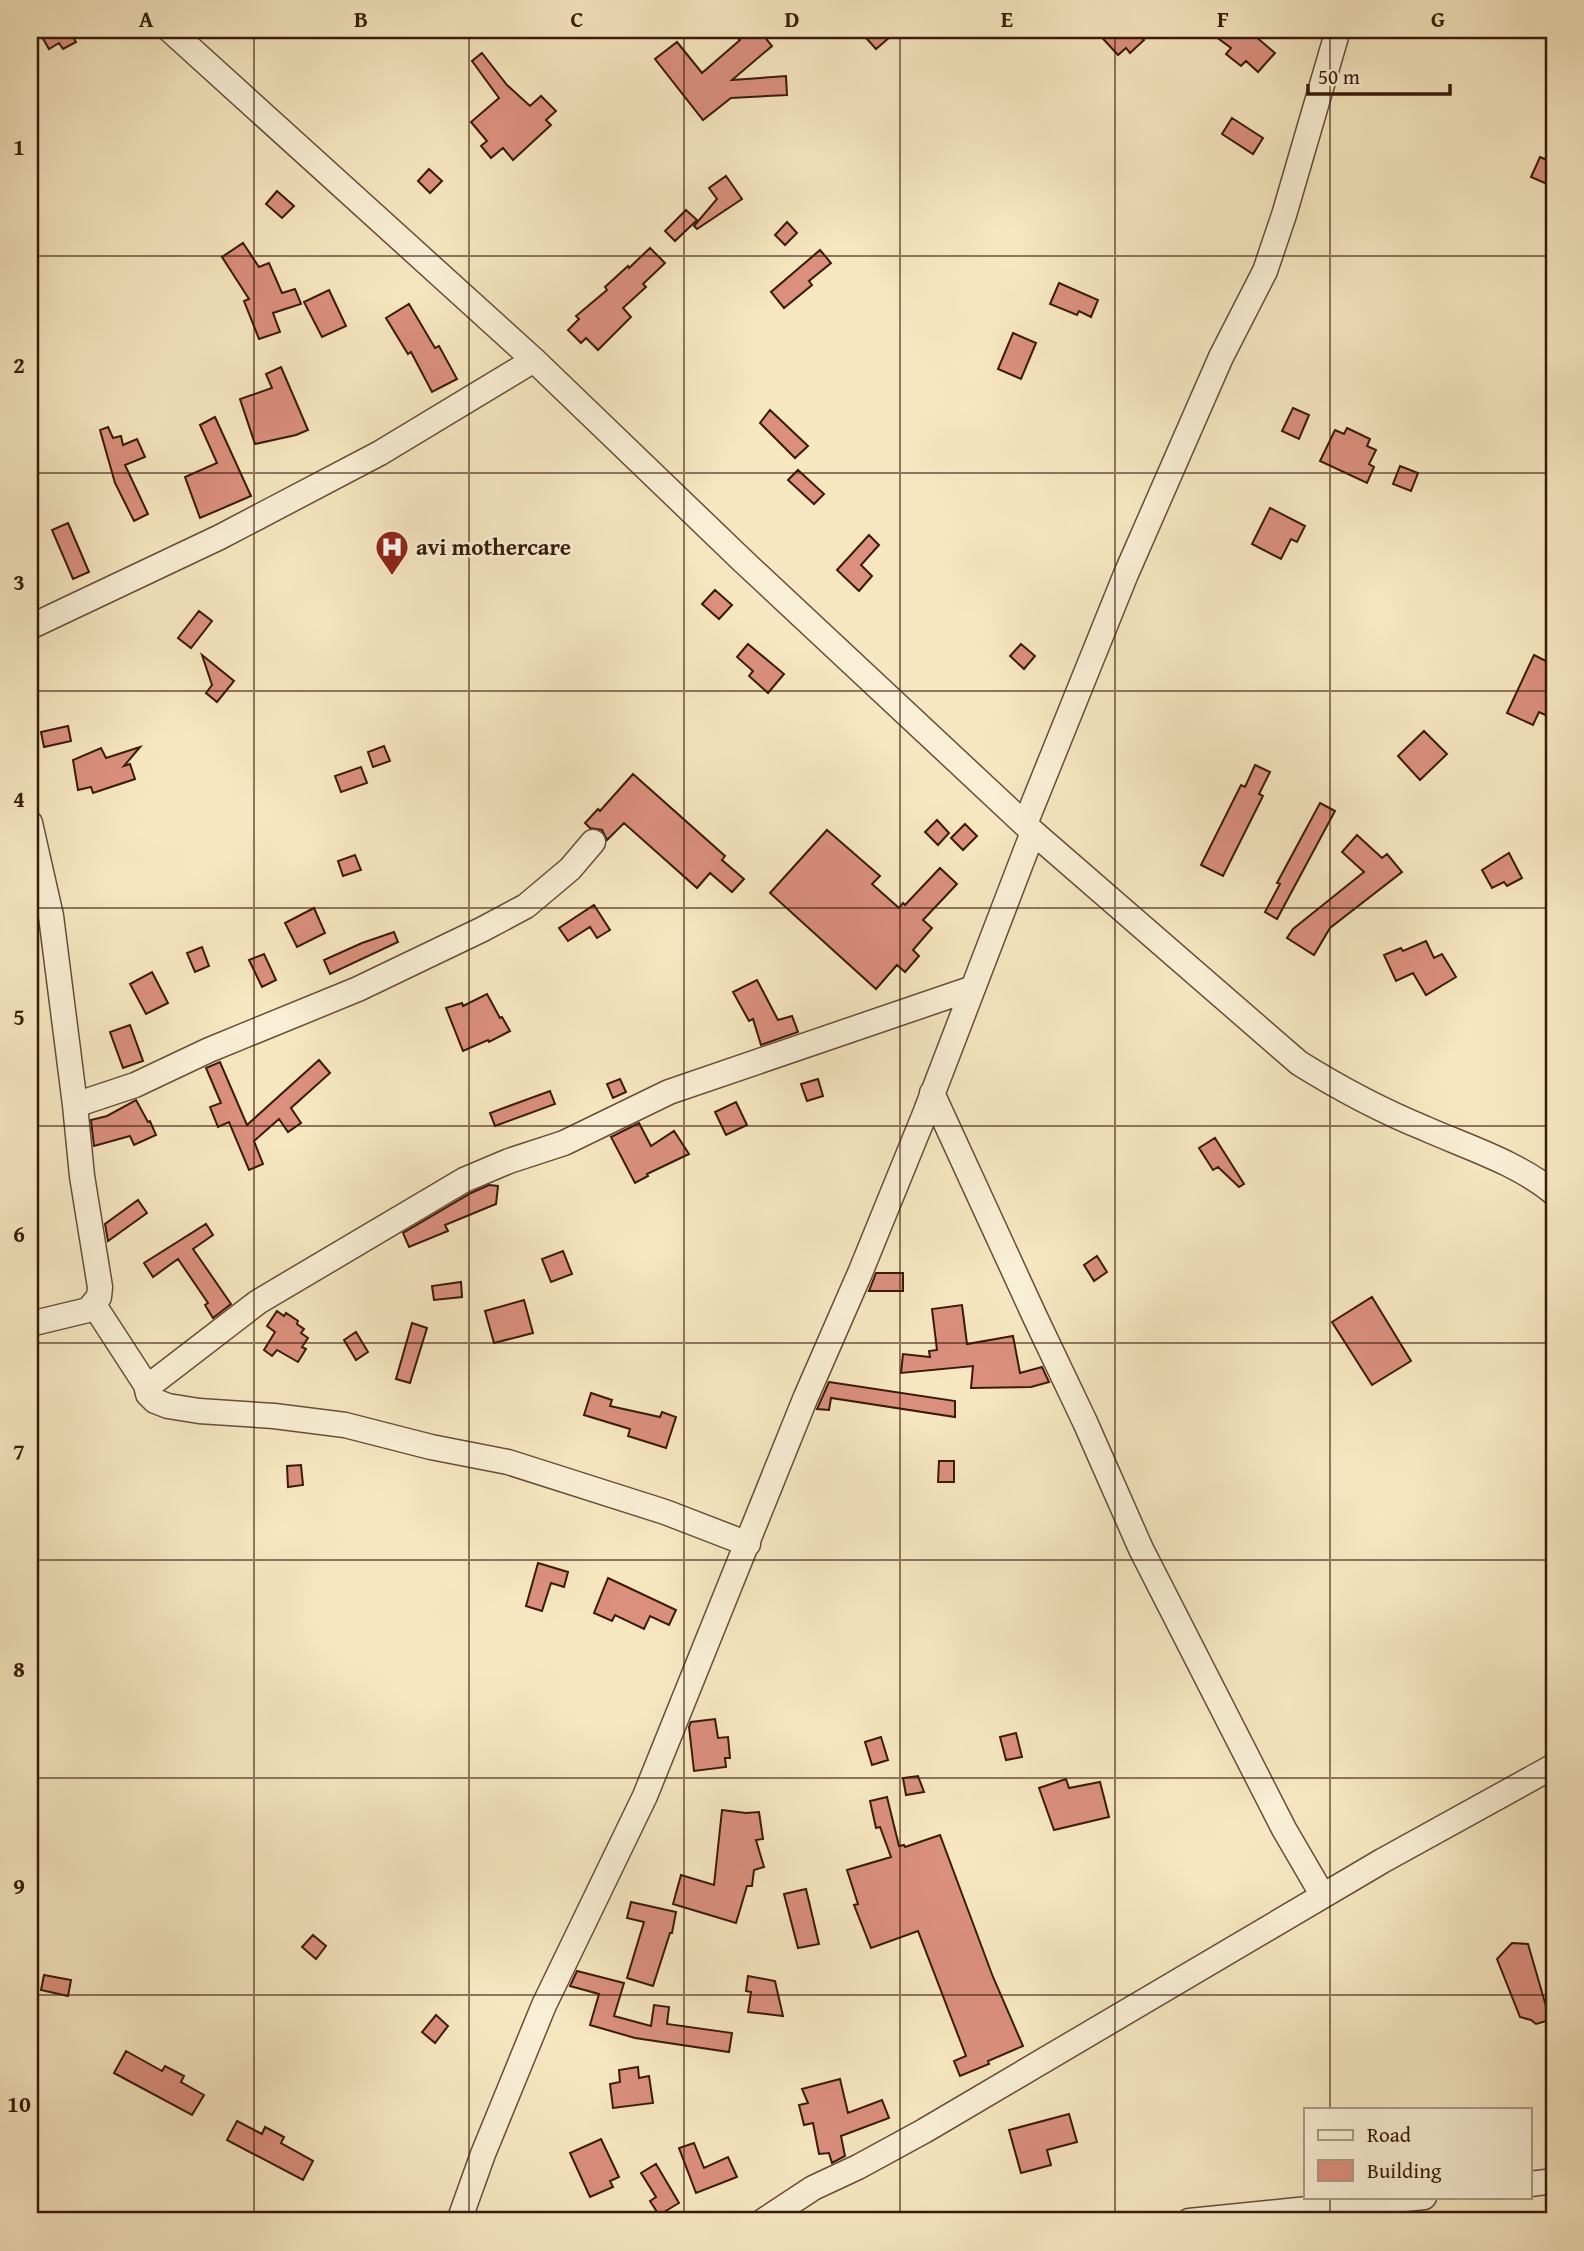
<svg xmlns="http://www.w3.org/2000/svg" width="1584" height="2251" viewBox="0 0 1584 2251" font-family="'Gentium Book Plus',serif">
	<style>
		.building { fill: #db907e; stroke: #391a0a; stroke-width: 2 }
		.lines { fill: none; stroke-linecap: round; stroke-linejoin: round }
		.minor-casing { stroke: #684d38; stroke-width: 27 }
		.minor { stroke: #f9efd6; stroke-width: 24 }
		.grid { fill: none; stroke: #391a0a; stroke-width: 2; stroke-opacity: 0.55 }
		.labels { text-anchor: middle; stroke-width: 5; stroke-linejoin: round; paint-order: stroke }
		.poi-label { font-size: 23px; font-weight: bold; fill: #391a0a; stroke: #f9efd6; text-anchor: start }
		.neatline { fill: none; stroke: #391a0a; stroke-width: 2.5 }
		.grid-label { font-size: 23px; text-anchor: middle; font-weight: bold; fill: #391a0a }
	</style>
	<rect width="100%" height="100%" fill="#f6e7c0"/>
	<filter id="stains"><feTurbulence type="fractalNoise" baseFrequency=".00286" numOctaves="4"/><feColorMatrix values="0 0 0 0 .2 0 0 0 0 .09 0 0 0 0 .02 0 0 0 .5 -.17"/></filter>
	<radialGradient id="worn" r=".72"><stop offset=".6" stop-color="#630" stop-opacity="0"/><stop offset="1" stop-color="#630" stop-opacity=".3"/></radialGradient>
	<path class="building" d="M 38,30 L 82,30 L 72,35 L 76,42 L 63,49 L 59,43 L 49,49 Z
		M 747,30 L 759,30 L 772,46 L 732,80 L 786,76 L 787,95 L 731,98 L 703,120 L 655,59 L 677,42 L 702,73 L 740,40 L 738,38 Z
		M 859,30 L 898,30 L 876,49 Z
		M 1095,30 L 1134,30 L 1144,40 L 1130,53 L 1126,48 L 1118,55 Z
		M 1227,30 L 1248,30 L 1275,53 L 1258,72 L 1246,61 L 1241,66 L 1226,54 L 1231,48 L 1219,39 Z
		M 482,53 L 507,85 L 530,106 L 541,96 L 556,111 L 546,120 L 551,125 L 513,160 L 503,148 L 491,158 L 481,146 L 487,141 L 471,122 L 499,98 L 472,61 Z
		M 1232,118 L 1263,138 L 1253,154 L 1222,134 Z
		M 1540,157 L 1554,163 L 1554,187 L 1531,177 Z
		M 429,169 L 442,181 L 430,193 L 418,181 Z
		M 726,176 L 742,199 L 697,229 L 694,226 L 717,199 L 709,188 Z
		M 277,191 L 294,206 L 282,218 L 266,204 Z
		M 686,210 L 697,220 L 675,241 L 665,231 Z
		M 787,222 L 797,233 L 785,245 L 775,235 Z
		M 243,243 L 259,267 L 269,263 L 282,293 L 295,289 L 301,304 L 273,313 L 280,332 L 259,339 L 244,301 L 249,299 L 222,257 Z
		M 650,248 L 665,263 L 643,284 L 646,287 L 623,308 L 631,317 L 598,350 L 586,338 L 581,343 L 568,330 L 579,319 L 576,316 L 607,290 L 605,287 L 628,266 L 629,268 Z
		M 820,250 L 831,263 L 809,281 L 812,285 L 784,308 L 771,292 Z
		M 1059,283 L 1098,300 L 1091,317 L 1079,311 L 1077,315 L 1050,304 Z
		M 329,290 L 346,326 L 322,337 L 304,302 Z
		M 409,304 L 435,348 L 439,346 L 457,379 L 432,392 L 411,352 L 408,354 L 386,318 Z
		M 1013,333 L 1036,343 L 1021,379 L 998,369 Z
		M 281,367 L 308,430 L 296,435 L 255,444 L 240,399 L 272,388 L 266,374 Z
		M 1293,408 L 1309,415 L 1299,439 L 1282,431 Z
		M 770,410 L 808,446 L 795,458 L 760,423 Z
		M 215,417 L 251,496 L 200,518 L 185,477 L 217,463 L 200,425 Z
		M 108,427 L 113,438 L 121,436 L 123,445 L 137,439 L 145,457 L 125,465 L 148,514 L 134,521 L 115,483 L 100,430 Z
		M 1347,428 L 1370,439 L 1367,446 L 1376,450 L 1369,464 L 1374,467 L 1367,483 L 1320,461 L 1335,430 L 1344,434 Z
		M 1400,466 L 1418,473 L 1411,491 L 1393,484 Z
		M 798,470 L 824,494 L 814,504 L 788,480 Z
		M 1270,508 L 1305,526 L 1297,542 L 1291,539 L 1281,559 L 1252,544 Z
		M 68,523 L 89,572 L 73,579 L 52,530 Z
		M 869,535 L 879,545 L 861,565 L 872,576 L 859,591 L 837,570 Z
		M 715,590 L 732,605 L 719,619 L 702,604 Z
		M 199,611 L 212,621 L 191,648 L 178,638 Z
		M 748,644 L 784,674 L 768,693 L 749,676 L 753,671 L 737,657 Z
		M 1021,644 L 1035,656 L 1024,669 L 1010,656 Z
		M 202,655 L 234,681 L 217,702 L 206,693 L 212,685 Z
		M 1534,655 L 1554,665 L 1554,719 L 1539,712 L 1533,725 L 1507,713 Z
		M 68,726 L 71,741 L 44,747 L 41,732 Z
		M 1424,731 L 1447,754 L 1420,780 L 1398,756 Z
		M 384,746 L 390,761 L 373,767 L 368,752 Z
		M 140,747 L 124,766 L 130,764 L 135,779 L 93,793 L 91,787 L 78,790 L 73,760 L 101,748 L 106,758 Z
		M 1255,765 L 1270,772 L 1259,794 L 1263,796 L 1223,876 L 1201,865 L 1241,785 L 1245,787 Z
		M 361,767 L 367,783 L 341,792 L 335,776 Z
		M 633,774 L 725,856 L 722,860 L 744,879 L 732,892 L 710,873 L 697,888 L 624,823 L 607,840 L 602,830 L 590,828 L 585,823 L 598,809 L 600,811 Z
		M 1320,803 L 1335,811 L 1277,919 L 1265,912 L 1280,884 L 1277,883 Z
		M 937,820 L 949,833 L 938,845 L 925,832 Z
		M 965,824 L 977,836 L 963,850 L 951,838 Z
		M 827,830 L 880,876 L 872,884 L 899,908 L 903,903 L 905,905 L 940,868 L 957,884 L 923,920 L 932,928 L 913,950 L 919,956 L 905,972 L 897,965 L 876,989 L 770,893 Z
		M 1357,835 L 1382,858 L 1387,854 L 1402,872 L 1330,928 L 1314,955 L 1287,938 L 1293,929 L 1364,872 L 1342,852 Z
		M 1509,853 L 1522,878 L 1507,886 L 1504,882 L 1492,888 L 1482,870 Z
		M 355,855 L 361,870 L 343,876 L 338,861 Z
		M 594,905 L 610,930 L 597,938 L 590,927 L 568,941 L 559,928 Z
		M 314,908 L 325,933 L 297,947 L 285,923 Z
		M 394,932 L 398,942 L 330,974 L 324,960 L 362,943 Z
		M 1426,941 L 1434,958 L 1442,954 L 1456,977 L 1426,995 L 1413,973 L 1396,981 L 1384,955 L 1401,948 L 1403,951 Z
		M 202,947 L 209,966 L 195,972 L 187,953 Z
		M 264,954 L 276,980 L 262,987 L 249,960 Z
		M 152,972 L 168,1003 L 146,1014 L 130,984 Z
		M 757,980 L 778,1020 L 792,1016 L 798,1032 L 761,1045 L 753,1019 L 749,1021 L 733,992 Z
		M 487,994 L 500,1018 L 502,1017 L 510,1031 L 489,1042 L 488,1040 L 463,1051 L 446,1008 L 462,1003 L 463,1006 Z
		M 130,1025 L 143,1061 L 123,1068 L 110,1032 Z
		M 319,1060 L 330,1073 L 291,1108 L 301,1123 L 288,1132 L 279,1119 L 254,1141 L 263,1164 L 249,1170 L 229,1122 L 218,1127 L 210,1107 L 221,1103 L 206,1068 L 220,1062 L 247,1125 Z
		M 620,1079 L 626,1092 L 613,1098 L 607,1084 Z
		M 818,1079 L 823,1096 L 807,1101 L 801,1084 Z
		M 550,1091 L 555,1104 L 495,1126 L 490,1113 Z
		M 136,1100 L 148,1122 L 150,1121 L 156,1135 L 134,1145 L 130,1136 L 94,1146 L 91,1120 L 107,1116 Z
		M 736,1102 L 747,1125 L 726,1135 L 715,1112 Z
		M 639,1123 L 651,1146 L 674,1131 L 689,1154 L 647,1174 L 648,1176 L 635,1183 L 611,1137 Z
		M 1215,1138 L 1244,1184 L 1239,1187 L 1218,1167 L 1213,1170 L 1199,1148 Z
		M 489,1185 L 498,1186 L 496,1204 L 445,1225 L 448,1231 L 409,1247 L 403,1233 L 471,1193 Z
		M 138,1200 L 147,1213 L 108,1241 L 105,1224 Z
		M 206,1224 L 213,1235 L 193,1249 L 231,1304 L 213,1318 L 205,1305 L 208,1303 L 178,1259 L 153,1277 L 144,1263 Z
		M 563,1251 L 572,1274 L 551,1282 L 542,1259 Z
		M 1097,1256 L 1107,1272 L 1094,1281 L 1084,1265 Z
		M 876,1273 L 903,1273 L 903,1291 L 869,1291 Z
		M 461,1282 L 462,1297 L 434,1300 L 432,1286 Z
		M 1372,1297 L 1411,1361 L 1372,1385 L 1332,1322 Z
		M 524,1300 L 533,1333 L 494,1343 L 485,1311 Z
		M 962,1305 L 967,1344 L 1013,1336 L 1020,1373 L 1042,1367 L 1049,1382 L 1031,1387 L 971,1388 L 973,1366 L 901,1373 L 903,1354 L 930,1357 L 929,1351 L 937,1350 L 932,1309 Z
		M 277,1311 L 284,1316 L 286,1313 L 298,1321 L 297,1324 L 304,1329 L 301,1333 L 308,1338 L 302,1347 L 306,1349 L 298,1362 L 277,1350 L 272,1356 L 264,1350 L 275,1332 L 267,1326 Z
		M 412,1323 L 427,1328 L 410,1383 L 396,1379 Z
		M 356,1332 L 368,1352 L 356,1360 L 344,1340 Z
		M 829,1382 L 955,1401 L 955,1417 L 831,1398 L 829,1410 L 817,1409 Z
		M 591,1393 L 612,1400 L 610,1406 L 660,1417 L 662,1412 L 676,1417 L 666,1448 L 628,1436 L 630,1429 L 584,1415 Z
		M 939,1461 L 954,1461 L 954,1482 L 938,1482 Z
		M 301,1465 L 303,1485 L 288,1487 L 287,1466 Z
		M 538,1563 L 568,1572 L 564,1587 L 551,1583 L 542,1611 L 526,1606 Z
		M 608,1578 L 676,1610 L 669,1625 L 650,1616 L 644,1629 L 615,1615 L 612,1621 L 594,1613 Z
		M 715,1719 L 718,1738 L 728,1737 L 730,1758 L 725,1758 L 726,1767 L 694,1771 L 689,1727 L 691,1722 Z
		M 1016,1733 L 1022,1757 L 1006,1760 L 1000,1737 Z
		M 881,1737 L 888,1760 L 872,1765 L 865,1742 Z
		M 918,1776 L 924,1792 L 906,1795 L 903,1778 Z
		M 1066,1779 L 1069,1788 L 1100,1782 L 1109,1817 L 1054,1830 L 1039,1788 Z
		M 887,1797 L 899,1846 L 904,1845 L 905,1847 L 940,1835 L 993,1977 L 1023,2046 L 988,2061 L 989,2064 L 960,2076 L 954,2061 L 966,2056 L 918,1931 L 871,1948 L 854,1905 L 858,1904 L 847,1870 L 891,1857 L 880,1827 L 876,1828 L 870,1801 Z
		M 722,1810 L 746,1813 L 759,1812 L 763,1839 L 756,1840 L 764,1867 L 754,1870 L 752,1886 L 747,1886 L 736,1923 L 673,1904 L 681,1875 L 714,1885 Z
		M 806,1889 L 819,1944 L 798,1948 L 784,1894 Z
		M 631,1902 L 676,1912 L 672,1933 L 670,1933 L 653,1986 L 627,1978 L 644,1922 L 627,1918 Z
		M 313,1935 L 326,1946 L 316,1959 L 302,1947 Z
		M 1512,1943 L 1528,1944 L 1550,2020 L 1536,2024 L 1531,2020 L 1520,2017 L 1497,1959 Z
		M 577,1971 L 624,1983 L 614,2016 L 651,2026 L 654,2005 L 669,2007 L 667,2024 L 732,2033 L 729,2052 L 635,2038 L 590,2025 L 599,1994 L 570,1986 Z
		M 44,1975 L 71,1980 L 68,1996 L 41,1990 Z
		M 748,1976 L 775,1981 L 783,2016 L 748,2012 L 751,1992 L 746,1991 Z
		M 436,2015 L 448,2026 L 435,2043 L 422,2032 Z
		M 126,2051 L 162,2071 L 165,2066 L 184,2076 L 181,2082 L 204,2095 L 192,2115 L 114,2073 Z
		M 638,2067 L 639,2078 L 649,2076 L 653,2103 L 613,2108 L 610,2084 L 620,2082 L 619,2070 Z
		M 840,2079 L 848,2113 L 882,2100 L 889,2118 L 841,2136 L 845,2156 L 832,2163 L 829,2153 L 819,2154 L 813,2123 L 804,2125 L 799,2105 L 808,2103 L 802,2089 Z
		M 1069,2114 L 1077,2142 L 1047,2150 L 1051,2165 L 1021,2173 L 1009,2130 Z
		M 237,2121 L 262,2134 L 265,2127 L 284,2137 L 281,2143 L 313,2161 L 303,2180 L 227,2140 Z
		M 601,2139 L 619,2177 L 610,2181 L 613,2187 L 590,2197 L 570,2153 Z
		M 694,2143 L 704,2168 L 728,2157 L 737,2177 L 696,2193 L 679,2148 Z
		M 656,2164 L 679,2203 L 659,2215 L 650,2201 L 656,2197 L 641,2173 Z"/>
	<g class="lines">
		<defs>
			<path id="minor" d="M 170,30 L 534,360 L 743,561 L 1033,832 L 1299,1063 C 1339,1088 1380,1110 1424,1128 C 1469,1148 1516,1162 1554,1193
				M 30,627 L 220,537 L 380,453 L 534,360
				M 30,823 L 51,916 L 75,1105 L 82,1176 L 100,1287 L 99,1297 L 88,1310 L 30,1324
				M 1025,824 L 1126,574 L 1221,357 L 1265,271 L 1284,215 L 1338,30
				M 932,1093 L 1035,1317 L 1085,1422 L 1141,1549 L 1284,1829 L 1323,1896
				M 75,1105 L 135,1085 L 209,1050 L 358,989 L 483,929 L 526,906 L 570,869 L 593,842
				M 94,1305 L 146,1385 L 148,1394 L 155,1401 L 168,1406 L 199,1411 L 274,1416 L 345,1425 L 431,1447 L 508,1462 L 665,1512 L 748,1544
				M 146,1385 L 154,1382 L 258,1302 L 464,1180 L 509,1161 L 564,1143 L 669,1092 L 973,988
				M 1530,2184 L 1554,2181
				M 459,2221 L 483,2154 L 544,2005 L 645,1796 L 805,1399 L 860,1273 L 924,1116 L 1033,832
				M 763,2221 L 813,2188 L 858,2167 L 924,2131 L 1382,1861 L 1554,1766
				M 1189,2221 L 1424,2197"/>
		</defs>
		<use href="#minor" class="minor-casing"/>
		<use href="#minor" class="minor"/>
	</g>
	<path class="grid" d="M 254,30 L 254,2221M 469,30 L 469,2221M 684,30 L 684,2221M 900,30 L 900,2221M 1115,30 L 1115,2221M 1330,30 L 1330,2109M 30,256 L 1554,256M 30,473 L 1554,473M 30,691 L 1554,691M 30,908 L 1554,908M 30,1126 L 1554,1126M 30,1343 L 1554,1343M 30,1560 L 1554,1560M 30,1778 L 1554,1778M 30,1995 L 1554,1995M 1330,2197 L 1330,2221"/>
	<defs>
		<symbol id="hospital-pin" viewBox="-11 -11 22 30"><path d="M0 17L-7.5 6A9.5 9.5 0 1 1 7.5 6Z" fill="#8f2418" stroke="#f9efd6"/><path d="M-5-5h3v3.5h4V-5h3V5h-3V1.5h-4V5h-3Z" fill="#fff"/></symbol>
	</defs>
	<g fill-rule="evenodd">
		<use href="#hospital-pin" x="373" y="528" width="38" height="52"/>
	</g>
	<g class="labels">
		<g class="poi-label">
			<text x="416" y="555">avi mothercare</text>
		</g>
	</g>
	<rect width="1584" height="2251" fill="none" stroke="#f6e7c0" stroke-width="77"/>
	<rect x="1304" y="2108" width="228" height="91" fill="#f9efd6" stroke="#ac9a84" stroke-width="2"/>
	<rect x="1318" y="2130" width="35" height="10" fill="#f9efd6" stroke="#ac9a84" stroke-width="2"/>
	<text x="1367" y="2142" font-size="21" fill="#391a0a">Road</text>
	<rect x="1318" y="2160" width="35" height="21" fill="#db907e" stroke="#ac9a84" stroke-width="2"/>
	<text x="1367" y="2178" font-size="21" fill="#391a0a">Building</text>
	<path d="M1308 84v10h142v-10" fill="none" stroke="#391a0a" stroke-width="3.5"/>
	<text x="1318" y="84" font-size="21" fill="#391a0a" stroke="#f9efd6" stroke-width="5" paint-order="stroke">50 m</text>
	<rect x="38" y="38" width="1508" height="2174" class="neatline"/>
	<g class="grid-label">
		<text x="146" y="27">A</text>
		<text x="361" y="27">B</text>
		<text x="577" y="27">C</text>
		<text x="792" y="27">D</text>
		<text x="1007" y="27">E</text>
		<text x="1223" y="27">F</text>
		<text x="1438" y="27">G</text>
		<text x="19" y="155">1</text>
		<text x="19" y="373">2</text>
		<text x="19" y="590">3</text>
		<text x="19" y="807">4</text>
		<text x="19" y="1025">5</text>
		<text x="19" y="1242">6</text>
		<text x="19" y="1460">7</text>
		<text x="19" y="1677">8</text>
		<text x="19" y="1894">9</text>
		<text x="19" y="2112">10</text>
	</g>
	<rect width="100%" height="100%" filter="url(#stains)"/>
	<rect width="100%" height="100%" fill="url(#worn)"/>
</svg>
